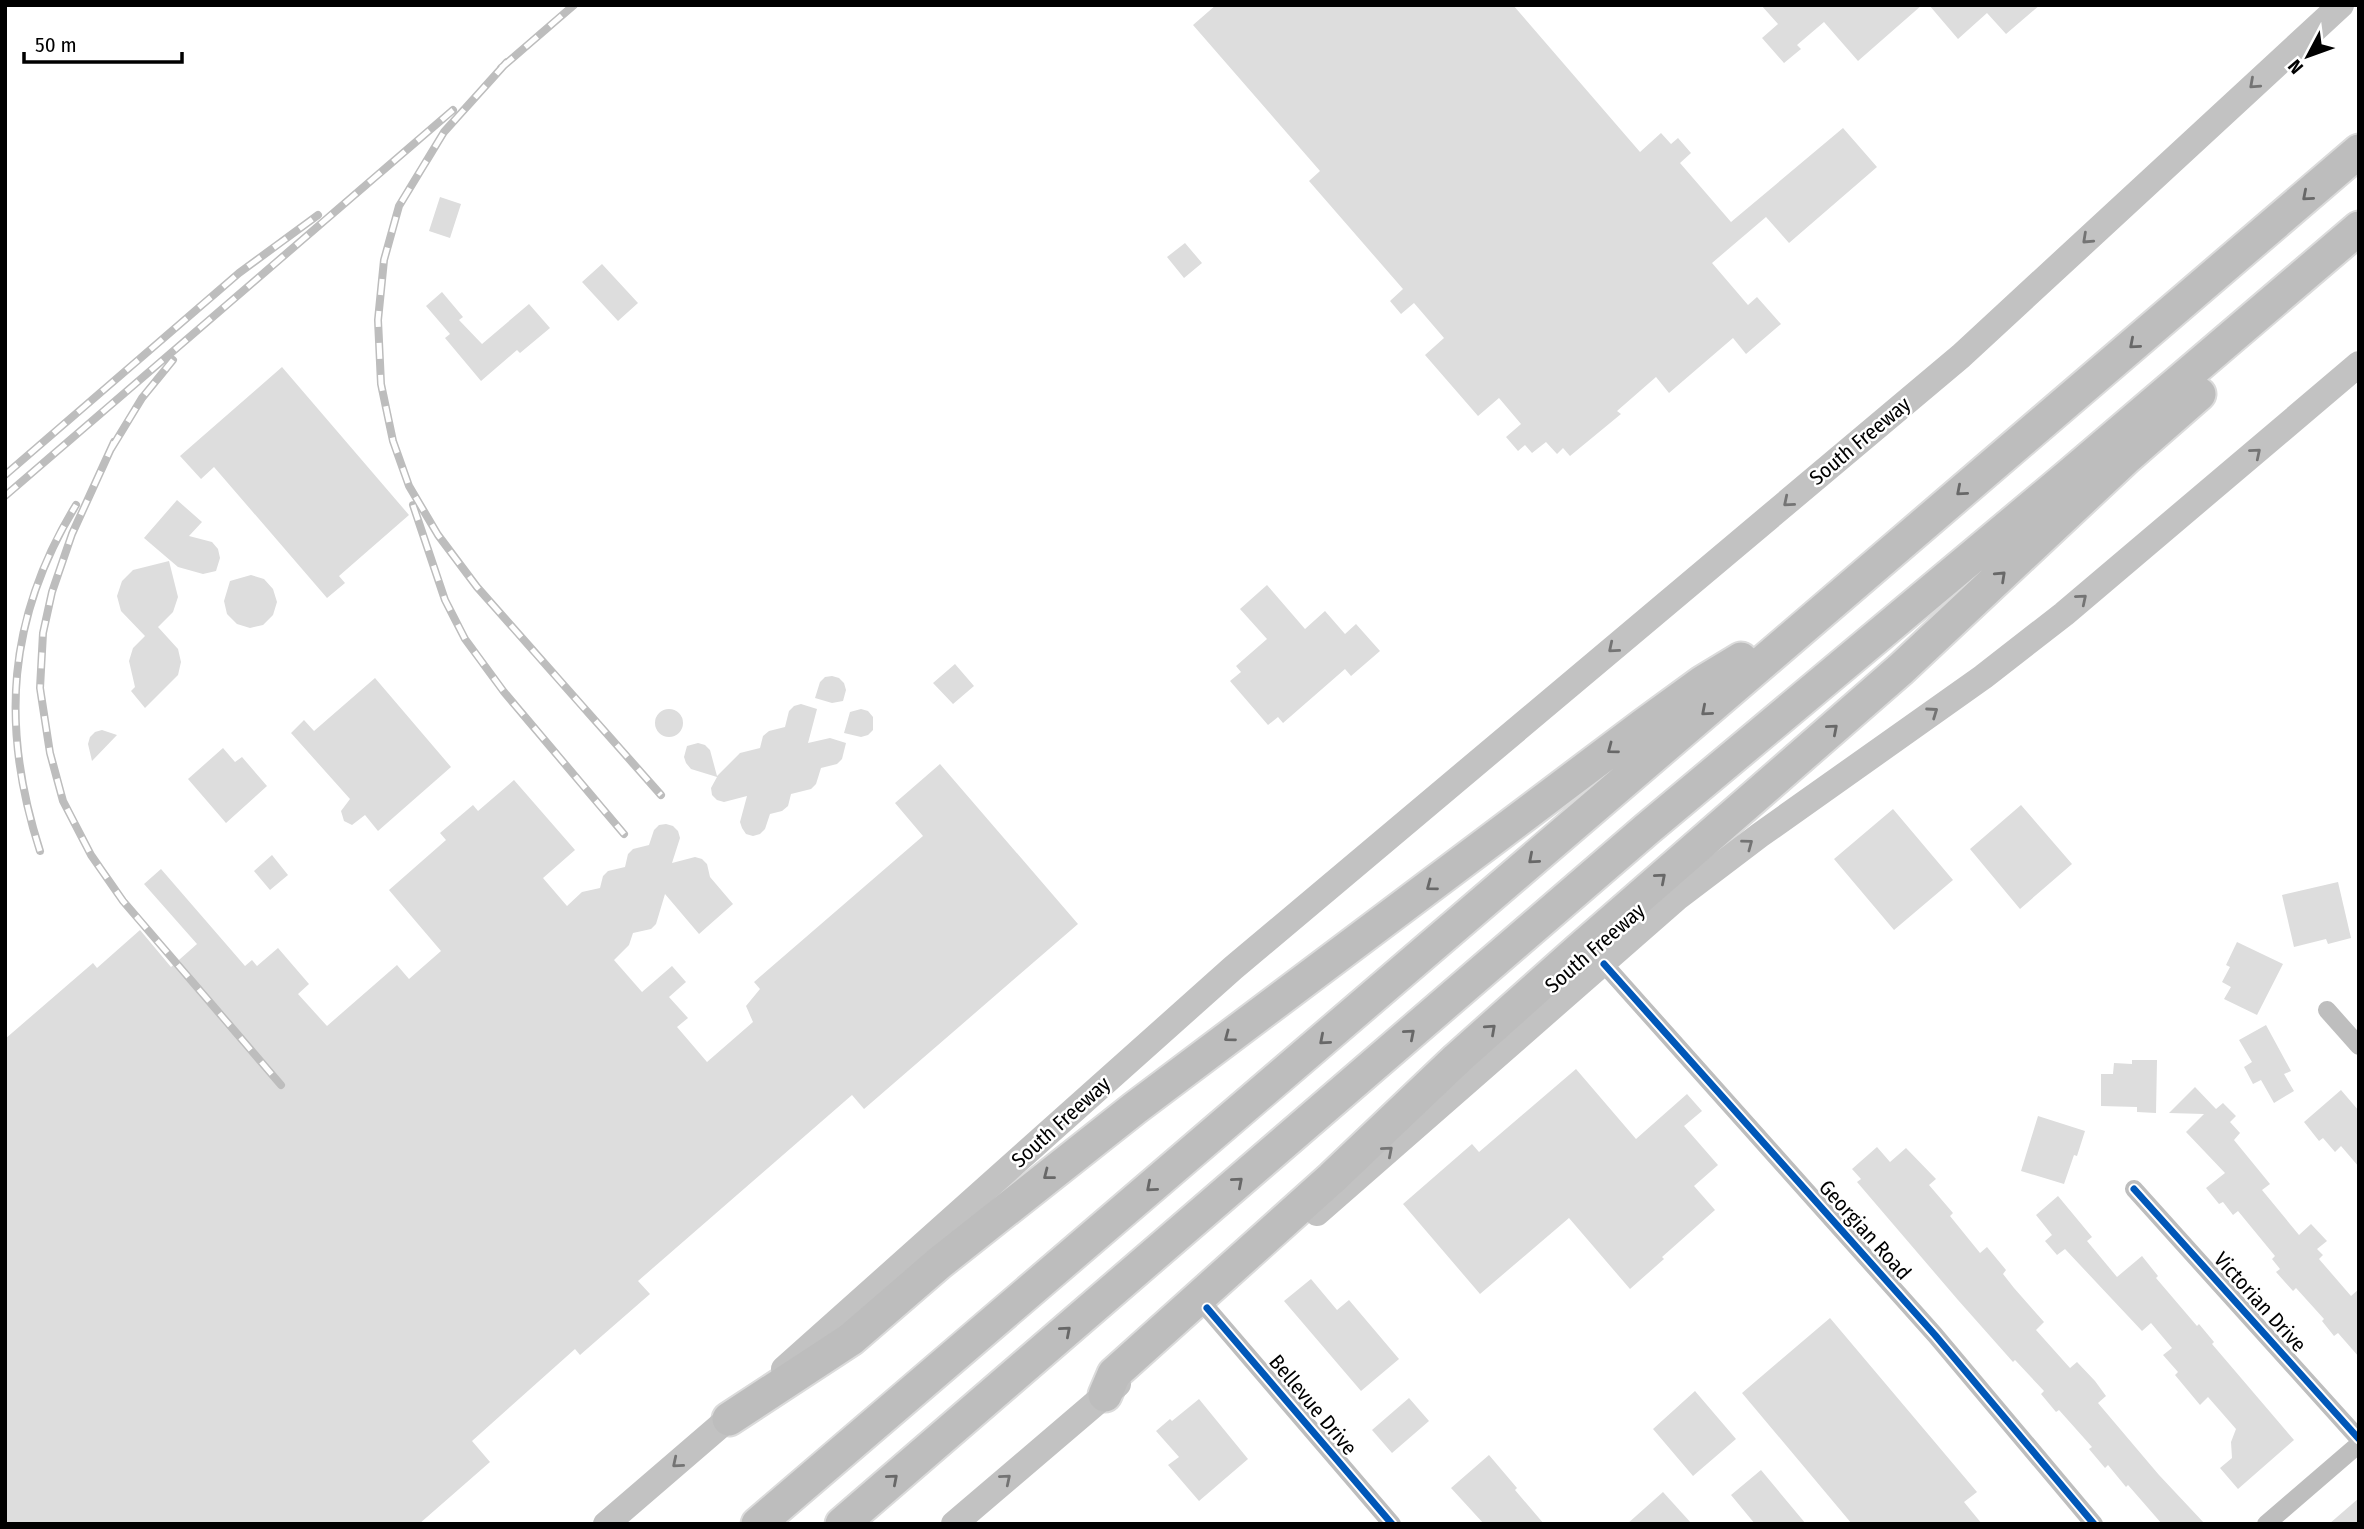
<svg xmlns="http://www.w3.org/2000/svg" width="2364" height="1529" viewBox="0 0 2364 1529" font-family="'Fira Sans Condensed',sans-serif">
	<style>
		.building { fill: #ddd }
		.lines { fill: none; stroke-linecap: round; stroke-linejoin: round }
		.highway-casing { stroke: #dbdbdb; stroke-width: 37 }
		.street { stroke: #bebebe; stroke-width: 18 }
		.secondary { stroke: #c2c2c2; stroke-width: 26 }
		.highway { stroke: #bdbdbd; stroke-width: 33 }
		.rail-casing { stroke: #bdbdbd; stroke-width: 8 }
		.rail { stroke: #fff; stroke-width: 5; stroke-dasharray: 16; stroke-linecap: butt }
		.cycleway-casing { stroke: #fff; stroke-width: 11 }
		.cycleway { stroke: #0057b8; stroke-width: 7 }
		.oneway { stroke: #747474 }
		.oneway2 { stroke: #686868 }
		.labels { text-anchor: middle; stroke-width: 5; stroke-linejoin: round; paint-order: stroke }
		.street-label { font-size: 21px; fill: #000; stroke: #fff }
	</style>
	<rect width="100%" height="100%" fill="#fff"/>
	<path class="building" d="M 1216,5 L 1513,5 L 1640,152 L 1661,133 L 1671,144 L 1678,138 L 1691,153 L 1680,163 L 1731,222 L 1843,128 L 1877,167 L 1789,243 L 1766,217 L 1712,263 L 1748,305 L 1757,297 L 1781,324 L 1746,354 L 1733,338 L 1669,393 L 1656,377 L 1617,411 L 1621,414 L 1570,456 L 1563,448 L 1557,454 L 1546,442 L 1532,453 L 1525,445 L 1518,451 L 1506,437 L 1521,424 L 1499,398 L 1478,416 L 1425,355 L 1444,338 L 1414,303 L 1401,314 L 1390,301 L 1403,289 L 1309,181 L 1320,171 L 1193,25 Z
		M 1761,5 L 1922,5 L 1858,61 L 1824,22 L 1797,45 L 1801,49 L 1784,63 L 1762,38 L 1778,24 Z
		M 1929,5 L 2040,5 L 2006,34 L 1987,13 L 1958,39 Z
		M 440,197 L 461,204 L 450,238 L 429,231 Z
		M 1185,243 L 1202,263 L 1184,278 L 1167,257 Z
		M 602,264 L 638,303 L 618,321 L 582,282 Z
		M 442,292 L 463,317 L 459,320 L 482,344 L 529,304 L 550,328 L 520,353 L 517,350 L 481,381 L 445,338 L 450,334 L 426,306 Z
		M 282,367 L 409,515 L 339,576 L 345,583 L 327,598 L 214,467 L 201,479 L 180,456 Z
		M 177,500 L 202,522 L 189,536 L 212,542 L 218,549 L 220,558 L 216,571 L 203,574 L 178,567 L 144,538 Z
		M 169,561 L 178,597 L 173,612 L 158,627 L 178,649 L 181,662 L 178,675 L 145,708 L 131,691 L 135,687 L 129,661 L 133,648 L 145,636 L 121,611 L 117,596 L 122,581 L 133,570 Z
		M 251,575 L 264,579 L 273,589 L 277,602 L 273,615 L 263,625 L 250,628 L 237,624 L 227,614 L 224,601 L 230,581 Z
		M 1267,585 L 1305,629 L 1325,611 L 1345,634 L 1356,624 L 1380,651 L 1351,676 L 1345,669 L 1283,723 L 1278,717 L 1268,725 L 1230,681 L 1241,672 L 1236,666 L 1267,639 L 1240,609 Z
		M 955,664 L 974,686 L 953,704 L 933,683 Z
		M 832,676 L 839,678 L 844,683 L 846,690 L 843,701 L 832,703 L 815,698 L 820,682 L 825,677 Z
		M 375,678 L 451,767 L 378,831 L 365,815 L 352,825 L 344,821 L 341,811 L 350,799 L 291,733 L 304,720 L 314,731 Z
		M 801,704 L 817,709 L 808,743 L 830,738 L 846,743 L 842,759 L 837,764 L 821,768 L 816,784 L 811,789 L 791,794 L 788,806 L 782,811 L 770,814 L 765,829 L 760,834 L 753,836 L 746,834 L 742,828 L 740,822 L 747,796 L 724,802 L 717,800 L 712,795 L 711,788 L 717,777 L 691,769 L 686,763 L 684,757 L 687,746 L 698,743 L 705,745 L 710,750 L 717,776 L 740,753 L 760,748 L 763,736 L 769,731 L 785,727 L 789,711 L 794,706 Z
		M 861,709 L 868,711 L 873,717 L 873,730 L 868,735 L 861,737 L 844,733 L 850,712 Z
		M655 723a14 14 0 1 1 28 0a14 14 0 1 1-28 0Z
		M 102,730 L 117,735 L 92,761 L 88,744 L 90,737 L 95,732 Z
		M 223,748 L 235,762 L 242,757 L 267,786 L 226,823 L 188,779 Z
		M 940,764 L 1078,924 L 864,1109 L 852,1095 L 638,1281 L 650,1294 L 580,1355 L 575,1349 L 472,1441 L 490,1462 L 419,1524 L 5,1524 L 5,1039 L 93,963 L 97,968 L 140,930 L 171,967 L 197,944 L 144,884 L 161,869 L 245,966 L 252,960 L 257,966 L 278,948 L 309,984 L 298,994 L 327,1026 L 397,965 L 409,979 L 441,951 L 389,890 L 446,840 L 440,833 L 473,805 L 478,811 L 514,780 L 575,850 L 543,878 L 567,906 L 582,892 L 600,888 L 603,876 L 608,871 L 625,867 L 628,854 L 633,849 L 649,845 L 654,830 L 659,825 L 666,824 L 673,826 L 678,831 L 680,838 L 672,863 L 695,857 L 702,859 L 707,864 L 710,877 L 733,904 L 699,934 L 665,894 L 656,924 L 651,929 L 633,933 L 629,945 L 614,960 L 642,992 L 672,966 L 686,982 L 669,997 L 688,1018 L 677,1027 L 707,1062 L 753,1022 L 746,1006 L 760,989 L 754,982 L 923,836 L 895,803 Z
		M 2021,805 L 2072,864 L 2020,909 L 1970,849 Z
		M 1893,809 L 1953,880 L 1894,930 L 1834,859 Z
		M 272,855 L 288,875 L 270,890 L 254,871 Z
		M 2338,882 L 2351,938 L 2328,944 L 2326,939 L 2294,947 L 2282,895 Z
		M 2237,942 L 2283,964 L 2257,1015 L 2224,999 L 2231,987 L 2222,982 L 2230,967 L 2226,965 Z
		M 2266,1025 L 2291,1071 L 2284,1074 L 2294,1091 L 2274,1103 L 2261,1080 L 2253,1084 L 2244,1067 L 2252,1062 L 2239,1040 Z
		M 2132,1060 L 2157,1060 L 2156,1113 L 2137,1112 L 2137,1107 L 2101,1106 L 2101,1074 L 2113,1074 L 2114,1063 L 2132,1064 Z
		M 1576,1069 L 1636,1139 L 1687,1094 L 1702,1111 L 1684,1126 L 1718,1165 L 1694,1186 L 1715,1210 L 1662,1257 L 1664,1259 L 1630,1289 L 1569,1218 L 1480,1294 L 1403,1204 L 1472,1144 L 1479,1152 Z
		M 2195,1087 L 2216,1109 L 2223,1103 L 2236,1116 L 2230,1122 L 2240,1133 L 2234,1140 L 2270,1184 L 2262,1190 L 2299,1235 L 2311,1224 L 2327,1241 L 2317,1249 L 2323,1255 L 2319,1259 L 2351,1296 L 2359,1289 L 2359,1357 L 2338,1333 L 2334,1336 L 2322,1321 L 2324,1319 L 2296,1288 L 2293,1291 L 2276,1272 L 2280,1269 L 2272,1259 L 2275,1256 L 2238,1211 L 2233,1215 L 2223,1202 L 2219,1204 L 2206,1188 L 2225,1173 L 2186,1132 L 2204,1114 L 2169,1113 Z
		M 2341,1090 L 2359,1111 L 2359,1167 L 2341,1146 L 2335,1152 L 2323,1138 L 2319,1141 L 2304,1122 Z
		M 2038,1116 L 2085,1131 L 2077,1156 L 2074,1155 L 2064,1184 L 2021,1171 Z
		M 1877,1147 L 1890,1162 L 1906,1148 L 1936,1179 L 1929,1185 L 1953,1213 L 1950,1216 L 1980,1253 L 1987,1247 L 2006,1270 L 2003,1274 L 2014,1288 L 2044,1322 L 2036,1330 L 2070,1368 L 2077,1362 L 2095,1381 L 2106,1396 L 2098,1403 L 2159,1475 L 2205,1524 L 2162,1524 L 2128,1485 L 2126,1487 L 2108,1465 L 2105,1468 L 2089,1449 L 2092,1447 L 2059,1410 L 2056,1412 L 2041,1394 L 2044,1391 L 2015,1360 L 2013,1362 L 1958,1300 L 1857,1182 L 1861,1179 L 1852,1169 Z
		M 2058,1196 L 2092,1237 L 2087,1241 L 2117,1277 L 2142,1256 L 2158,1276 L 2156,1278 L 2197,1326 L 2199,1324 L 2214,1342 L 2212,1344 L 2294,1440 L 2238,1489 L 2220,1468 L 2232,1458 L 2231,1442 L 2236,1429 L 2208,1397 L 2200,1405 L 2175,1375 L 2178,1372 L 2163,1355 L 2172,1348 L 2151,1323 L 2142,1331 L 2065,1249 L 2057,1255 L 2045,1241 L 2052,1235 L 2036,1215 Z
		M 1311,1279 L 1337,1310 L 1349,1300 L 1399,1359 L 1361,1391 L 1284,1301 Z
		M 1830,1318 L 1977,1492 L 1964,1502 L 1982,1524 L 1852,1524 L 1742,1393 Z
		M 1695,1391 L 1736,1439 L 1693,1476 L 1653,1429 Z
		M 1409,1398 L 1429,1421 L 1392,1453 L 1372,1430 Z
		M 1199,1399 L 1248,1459 L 1199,1501 L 1168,1465 L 1179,1457 L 1156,1431 L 1170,1419 L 1172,1421 Z
		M 1489,1455 L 1517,1488 L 1515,1490 L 1544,1524 L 1484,1524 L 1451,1488 Z
		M 1761,1470 L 1806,1524 L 1755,1524 L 1731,1495 Z
		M 1663,1492 L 1692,1524 L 1627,1524 Z
		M 2359,1498 L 2359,1524 L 2329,1524 Z"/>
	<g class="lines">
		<defs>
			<path id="highway" d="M 1105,1395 L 1114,1374 L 1332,1178 L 1457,1059 L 1579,950 L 1901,669 L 2127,457 L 2199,394
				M 729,1419 L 851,1339 L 939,1263 L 1135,1108 L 1644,725 L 1703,682 L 1741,659
				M 758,1524 L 2359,151
				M 842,1524 L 1647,829 L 2070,475 L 2359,228"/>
		</defs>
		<use href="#highway" class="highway-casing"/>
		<path class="street" d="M 1604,964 L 1935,1335 L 2094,1524
			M 2327,1010 L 2359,1046
			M 2134,1189 L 2359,1439
			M 1207,1308 L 1392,1524
			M 2266,1524 L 2359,1444"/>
		<path class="secondary" d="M 1317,1213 L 1677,898 L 1760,835 L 1983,677 L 2064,614 L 2359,364
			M 784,1369 L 1233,968 L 1961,356 L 2341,5
			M 606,1524 L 742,1407
			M 954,1524 L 1118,1384"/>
		<use href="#highway" class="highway"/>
		<defs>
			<path id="rail" d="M 507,62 L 444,132 L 399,206 L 384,260 L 378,320 L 381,384 L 393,441 L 409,486 L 438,535 L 477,587 L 661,795
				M 501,68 L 574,5
				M 114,442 L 72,534 L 52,592 L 43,633 L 40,688 L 50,753 L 63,801 L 91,855 L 123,901 L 281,1085
				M 111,449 L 142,398 L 173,360
				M 5,475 L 239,273 L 318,215
				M 5,496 L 453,110
				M 413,505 L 445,600 L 465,639 L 504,692 L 624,834
				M 40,851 C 0,727 7,618 76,505"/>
		</defs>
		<use href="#rail" class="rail-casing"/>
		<use href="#rail" class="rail"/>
		<defs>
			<path id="cycleway" d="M 1604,964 L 1935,1335 L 2094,1524
				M 2134,1189 L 2359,1439
				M 1207,1308 L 1392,1524"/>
		</defs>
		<use href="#cycleway" class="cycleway-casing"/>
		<use href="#cycleway" class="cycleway"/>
	</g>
	<defs><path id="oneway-chevron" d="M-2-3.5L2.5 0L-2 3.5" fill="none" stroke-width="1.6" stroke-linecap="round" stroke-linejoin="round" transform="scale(1.75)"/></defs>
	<g class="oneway">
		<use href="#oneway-chevron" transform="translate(2254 84) rotate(138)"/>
		<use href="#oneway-chevron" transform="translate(2087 239) rotate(137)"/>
		<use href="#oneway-chevron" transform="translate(2256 453) rotate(-40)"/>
		<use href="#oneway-chevron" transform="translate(1788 502) rotate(140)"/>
		<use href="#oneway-chevron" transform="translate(2082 599) rotate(-40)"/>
		<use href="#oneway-chevron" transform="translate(1613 648) rotate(140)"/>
		<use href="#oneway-chevron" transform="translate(1933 712) rotate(-35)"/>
		<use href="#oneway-chevron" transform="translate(1748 844) rotate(-37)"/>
		<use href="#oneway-chevron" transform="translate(1388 1151) rotate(-41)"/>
		<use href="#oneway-chevron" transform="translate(677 1463) rotate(140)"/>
		<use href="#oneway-chevron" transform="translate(1006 1479) rotate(-40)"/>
	</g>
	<g class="oneway2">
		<use href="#oneway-chevron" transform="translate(2307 196) rotate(139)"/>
		<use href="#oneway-chevron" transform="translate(2134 344) rotate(139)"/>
		<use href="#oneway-chevron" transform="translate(1961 491) rotate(139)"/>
		<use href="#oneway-chevron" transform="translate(2001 576) rotate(-43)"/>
		<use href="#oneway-chevron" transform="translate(1706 711) rotate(139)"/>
		<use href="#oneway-chevron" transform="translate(1833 729) rotate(-41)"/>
		<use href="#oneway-chevron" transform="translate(1612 749) rotate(143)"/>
		<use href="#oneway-chevron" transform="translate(1533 859) rotate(139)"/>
		<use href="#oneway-chevron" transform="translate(1661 878) rotate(-41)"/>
		<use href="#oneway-chevron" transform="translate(1431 886) rotate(143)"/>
		<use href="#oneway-chevron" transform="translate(1491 1029) rotate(-42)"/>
		<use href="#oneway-chevron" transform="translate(1410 1034) rotate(-41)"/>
		<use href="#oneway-chevron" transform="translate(1229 1037) rotate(143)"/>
		<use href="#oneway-chevron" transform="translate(1324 1040) rotate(139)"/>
		<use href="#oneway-chevron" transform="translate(1048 1175) rotate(142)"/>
		<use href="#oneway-chevron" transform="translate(1238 1182) rotate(-41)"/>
		<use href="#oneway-chevron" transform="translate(1151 1187) rotate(139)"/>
		<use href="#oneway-chevron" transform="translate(1066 1331) rotate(-41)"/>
		<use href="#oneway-chevron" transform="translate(893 1479) rotate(-41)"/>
	</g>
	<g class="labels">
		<g class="street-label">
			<text transform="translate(1860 441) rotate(-40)" y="7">South Freeway</text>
			<text transform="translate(1595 948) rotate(-41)" y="7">South Freeway</text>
			<text transform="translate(1061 1122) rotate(-42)" y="7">South Freeway</text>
			<text transform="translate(1865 1230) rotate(48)" y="7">Georgian Road</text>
			<text transform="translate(2260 1302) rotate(48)" y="7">Victorian Drive</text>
			<text transform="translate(1313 1405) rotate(50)" y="7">Bellevue Drive</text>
		</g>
	</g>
	<rect width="2364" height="1529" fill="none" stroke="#000000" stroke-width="14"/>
	<g transform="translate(2308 56) rotate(229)" stroke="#ffffff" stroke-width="5" paint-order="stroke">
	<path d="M0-5L12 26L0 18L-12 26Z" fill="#000000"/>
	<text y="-10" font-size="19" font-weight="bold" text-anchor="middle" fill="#000000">N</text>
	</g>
	<path d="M24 52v10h158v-10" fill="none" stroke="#000000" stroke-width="3.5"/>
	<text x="35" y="52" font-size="21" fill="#000000" stroke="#ffffff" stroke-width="5" paint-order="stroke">50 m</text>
</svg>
